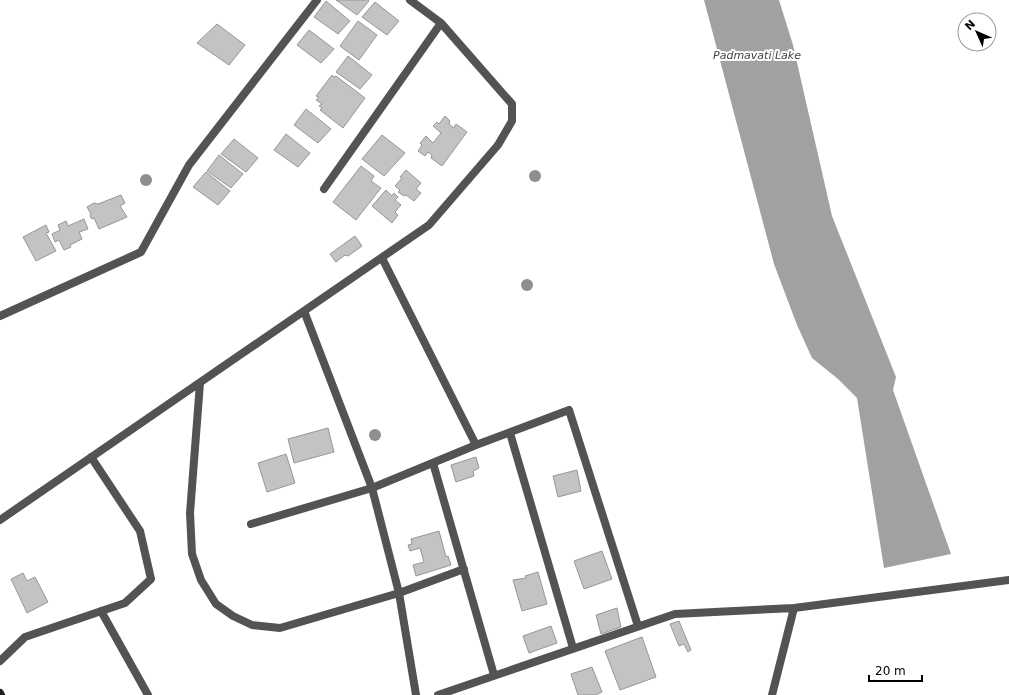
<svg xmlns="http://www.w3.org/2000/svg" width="1009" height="695" viewBox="0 0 1009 695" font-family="'DejaVu Sans',sans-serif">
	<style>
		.water { fill: #a1a1a1 }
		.building { fill: #c3c3c3; stroke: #979797 }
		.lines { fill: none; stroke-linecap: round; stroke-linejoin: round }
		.street { stroke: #535353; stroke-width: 8 }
		.secondary { stroke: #202020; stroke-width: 8 }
		.tree { fill: #8e8e8e }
		.labels { text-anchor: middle; stroke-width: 4; stroke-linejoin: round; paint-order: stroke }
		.water-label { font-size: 11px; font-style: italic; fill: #424242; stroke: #fff }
	</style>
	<rect width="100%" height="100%" fill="#fff"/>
	<path class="water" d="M 704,0 L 779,0 L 793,45 L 832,216 L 896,377 L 893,390 L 951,554 L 884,568 L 857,398 L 838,379 L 812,358 L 797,325 L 774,264 Z"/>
	<path class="building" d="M 336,0 L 368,0 L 369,1 L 357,15 Z
		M 326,1 L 350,21 L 338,34 L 314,17 Z
		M 375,2 L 399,21 L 387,35 L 362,17 Z
		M 358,21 L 377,35 L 359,60 L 340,46 Z
		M 217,24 L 245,45 L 229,65 L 197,43 Z
		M 309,30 L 334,49 L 321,63 L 297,45 Z
		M 348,56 L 372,75 L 360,89 L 336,72 Z
		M 332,75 L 334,77 L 336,76 L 365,98 L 343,128 L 320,110 L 322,108 L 319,106 L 322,104 L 316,100 L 319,97 L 316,96 Z
		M 306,109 L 331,129 L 318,143 L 294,125 Z
		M 445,116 L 450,121 L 449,124 L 454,128 L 456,124 L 467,132 L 442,166 L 431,158 L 432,155 L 428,152 L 425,156 L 418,151 L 422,145 L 420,143 L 426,136 L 433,143 L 441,133 L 433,126 L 437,122 L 439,124 Z
		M 286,134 L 310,153 L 298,167 L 274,150 Z
		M 382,135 L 405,153 L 384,176 L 362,159 Z
		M 234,139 L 258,158 L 246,172 L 221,154 Z
		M 219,155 L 243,174 L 231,188 L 207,171 Z
		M 361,166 L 374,176 L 371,181 L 381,188 L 356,220 L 333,202 Z
		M 406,170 L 421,183 L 416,189 L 421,193 L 414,201 L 406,195 L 404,196 L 398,192 L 400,190 L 395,186 L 402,178 L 400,177 Z
		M 206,172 L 230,191 L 218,205 L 193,187 Z
		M 386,190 L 392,196 L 394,193 L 398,197 L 395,200 L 401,205 L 395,212 L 398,215 L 392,223 L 372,206 Z
		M 121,195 L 125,203 L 120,206 L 127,217 L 99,229 L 94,218 L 92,219 L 90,216 L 91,214 L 87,207 L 94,203 L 98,204 Z
		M 84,219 L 88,229 L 79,232 L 82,239 L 70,245 L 71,247 L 64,250 L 59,240 L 55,242 L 52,234 L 60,230 L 58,225 L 66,221 L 68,226 Z
		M 46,225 L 49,232 L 46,233 L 56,251 L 36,261 L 23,237 Z
		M 355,236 L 362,246 L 348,256 L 345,255 L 336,262 L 335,261 L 330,254 Z
		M 328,428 L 334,452 L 294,463 L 288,439 Z
		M 286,454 L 295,483 L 267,492 L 258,463 Z
		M 476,457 L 479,468 L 473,471 L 474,476 L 456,482 L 451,465 Z
		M 577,470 L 581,491 L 558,497 L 553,476 Z
		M 439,531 L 446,557 L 448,556 L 451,565 L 416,576 L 413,565 L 424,562 L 420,548 L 410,551 L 408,545 L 412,544 L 411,539 Z
		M 602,551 L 612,579 L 584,589 L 574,561 Z
		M 538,572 L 547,604 L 522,611 L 513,580 L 526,578 L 525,576 Z
		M 23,573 L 27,581 L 35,577 L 48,602 L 27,613 L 11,579 Z
		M 617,608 L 621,627 L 601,634 L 596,615 Z
		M 679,621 L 691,650 L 688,652 L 684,644 L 679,646 L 670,624 Z
		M 551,626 L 557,643 L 529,653 L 523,636 Z
		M 642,637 L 656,677 L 620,690 L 605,651 Z
		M 592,667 L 602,692 L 596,695 L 578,695 L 571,674 Z"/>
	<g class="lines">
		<path class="street" d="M 324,189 L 441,23
			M 382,258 L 476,445
			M 304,311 L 372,488 L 399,593 L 416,695
			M 0,316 L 141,252 L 189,165 L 317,0
			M 200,383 L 190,513 L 192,554 L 201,580 L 216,604 L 233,616 L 252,625 L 280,628 L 399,593 L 464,569
			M 510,433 L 573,648
			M 433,463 L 494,675
			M 0,520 L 429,225 L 498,145 L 512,121 L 512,104 L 441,23 L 410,0
			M 251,524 L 372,488 L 476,445 L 569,410 L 638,626
			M 101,611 L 148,695
			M 0,661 L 25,637 L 125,603 L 151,579 L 140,531 L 91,457
			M 438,695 L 675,614 L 794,608 L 1009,580
			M 772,695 L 794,608"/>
		<path class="secondary" d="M 0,693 L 1,695"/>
	</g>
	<g class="tree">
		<circle cx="535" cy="176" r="6"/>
		<circle cx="146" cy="180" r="6"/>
		<circle cx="527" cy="285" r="6"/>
		<circle cx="375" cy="435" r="6"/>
	</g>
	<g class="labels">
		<g class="water-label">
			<text x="757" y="59">Padmavati Lake</text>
		</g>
	</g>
	<g transform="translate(977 32) rotate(315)"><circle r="19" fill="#ffffff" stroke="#999999"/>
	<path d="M0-3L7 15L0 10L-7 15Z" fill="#000000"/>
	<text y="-6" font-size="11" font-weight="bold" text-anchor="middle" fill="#000000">N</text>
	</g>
	<path d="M869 675v6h53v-6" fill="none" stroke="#000000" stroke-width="2"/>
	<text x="875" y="675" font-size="12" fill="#000000" stroke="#ffffff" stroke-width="3" paint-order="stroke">20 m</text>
</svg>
